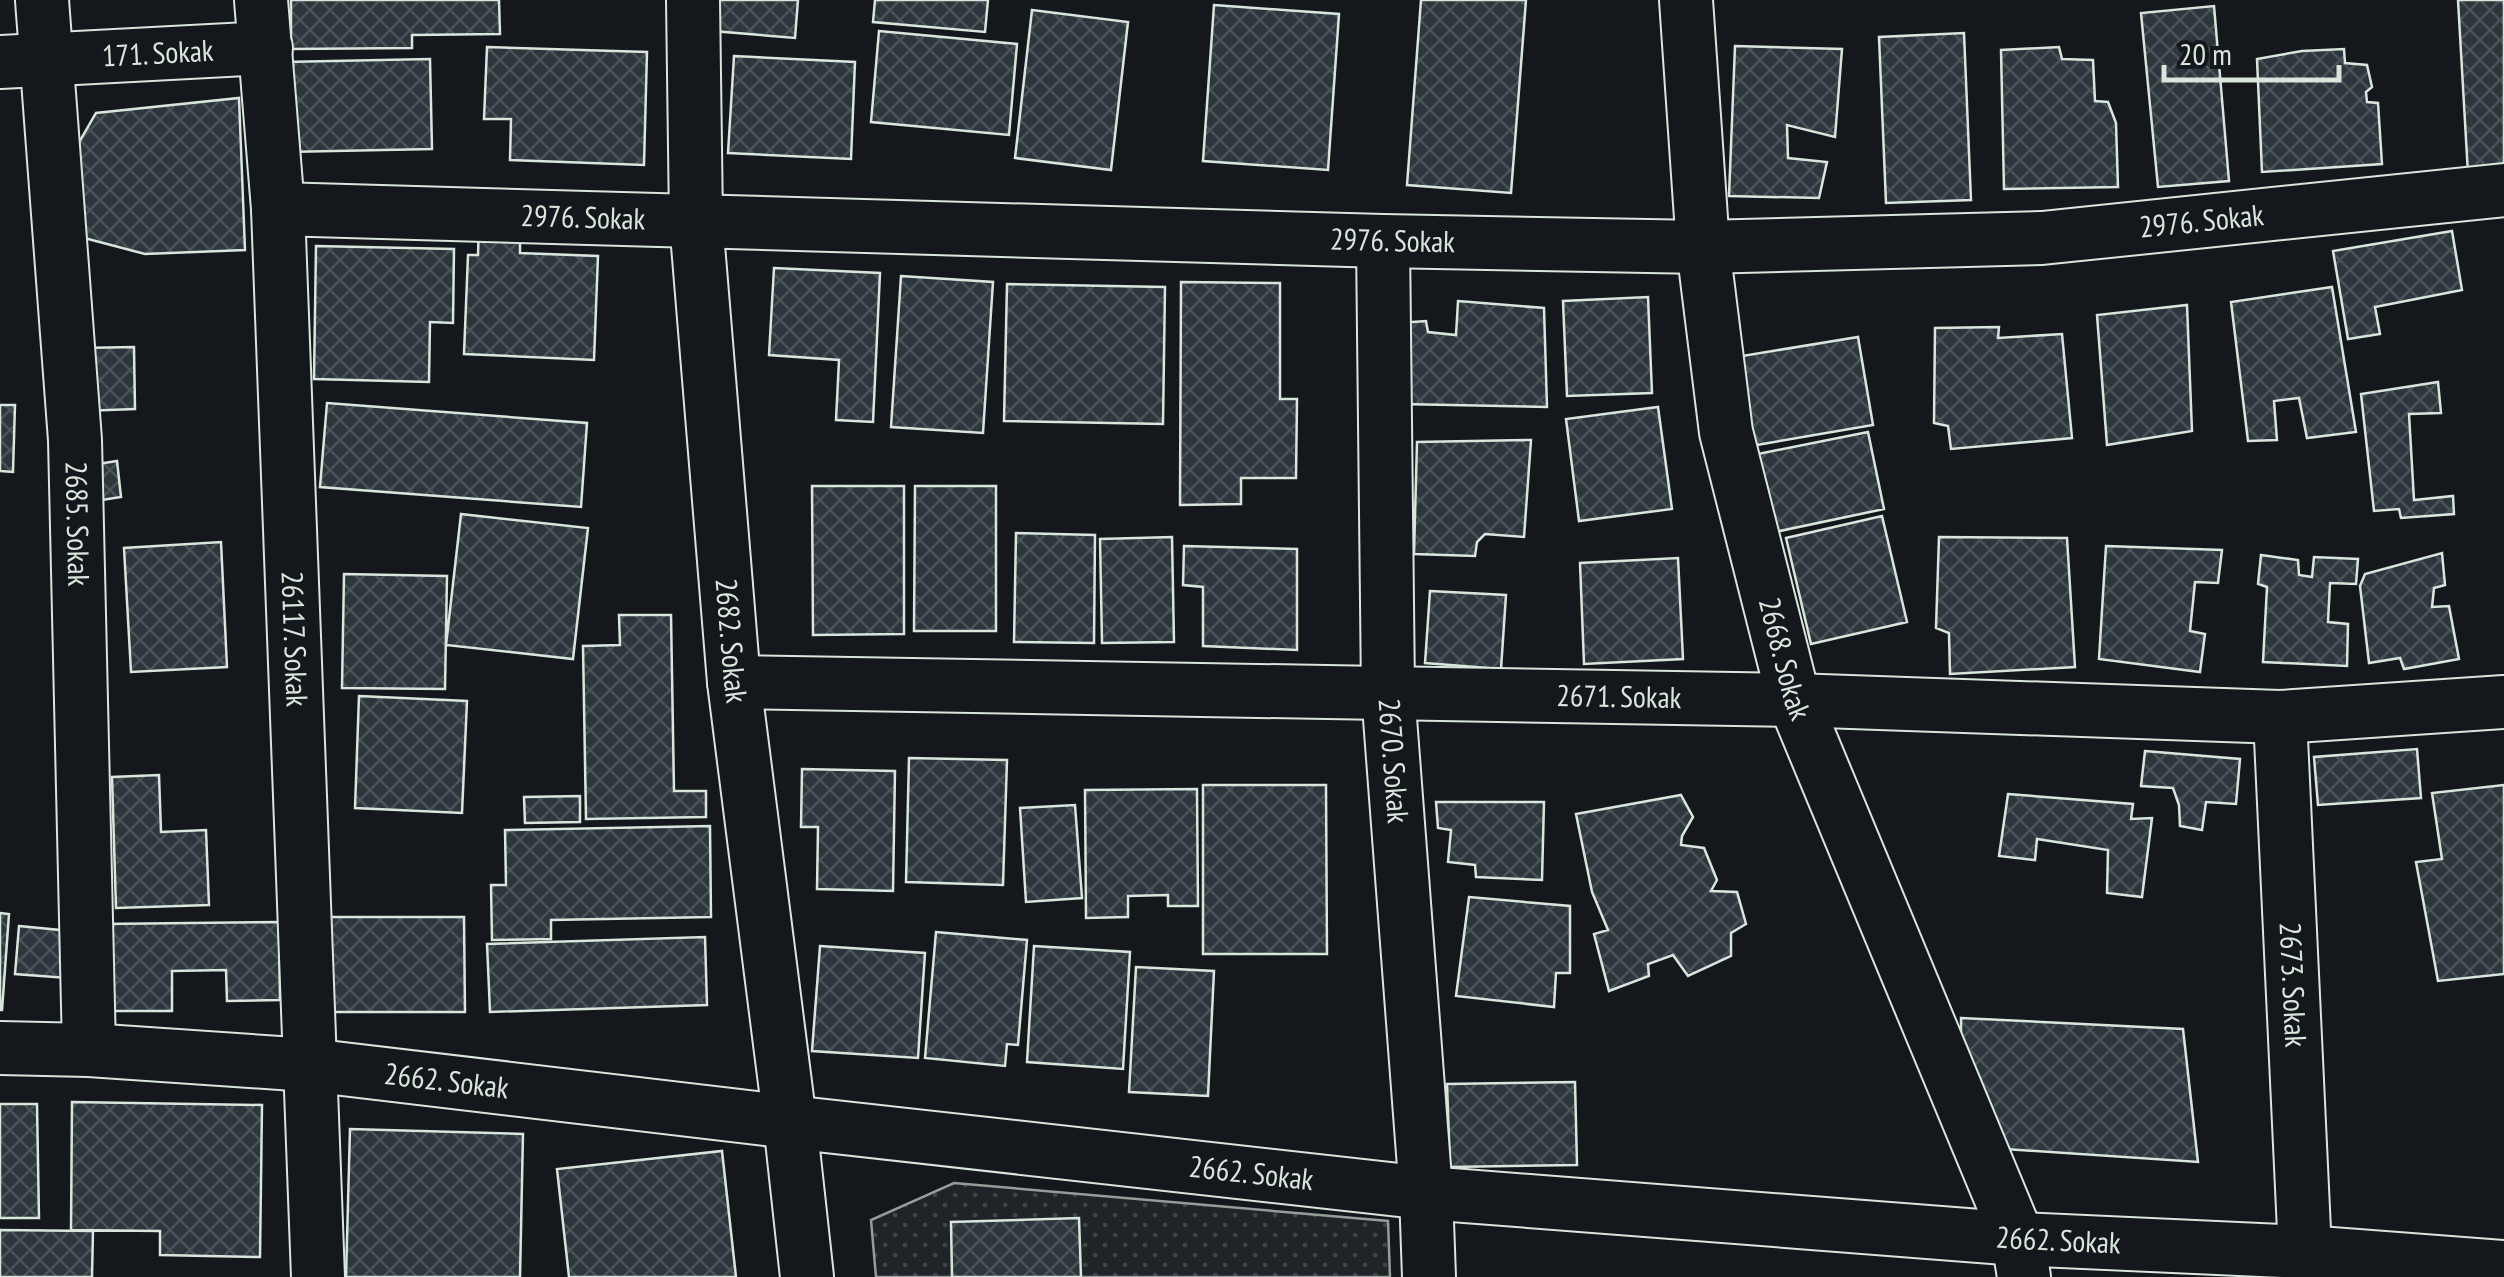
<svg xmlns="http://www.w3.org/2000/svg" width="2504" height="1277" viewBox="0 0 2504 1277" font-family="'PT Sans Narrow',sans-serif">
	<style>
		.green { fill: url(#green-dots); stroke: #939e99; stroke-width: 2.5 }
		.building { fill: url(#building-cross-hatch); stroke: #d8e6dc; stroke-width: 2.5 }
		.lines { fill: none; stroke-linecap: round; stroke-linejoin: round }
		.minor-casing { stroke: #d8e6dc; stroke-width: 56 }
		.minor { stroke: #14181c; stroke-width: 52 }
		.labels { text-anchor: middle; stroke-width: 8; stroke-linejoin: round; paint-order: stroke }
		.street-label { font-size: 30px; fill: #d8e6dc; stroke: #14181c }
	</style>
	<defs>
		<pattern id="green-dots" width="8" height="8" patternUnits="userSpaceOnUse" patternTransform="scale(2.5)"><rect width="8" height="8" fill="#202428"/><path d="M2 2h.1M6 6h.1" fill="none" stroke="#404447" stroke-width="1.8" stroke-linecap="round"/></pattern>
		<pattern id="building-cross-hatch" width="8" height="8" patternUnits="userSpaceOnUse" patternTransform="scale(2.5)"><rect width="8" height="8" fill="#2c363c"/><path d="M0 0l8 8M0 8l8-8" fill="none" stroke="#4a5358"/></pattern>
	</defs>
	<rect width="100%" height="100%" fill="#14181c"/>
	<path class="green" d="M 954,1183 L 1388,1221 L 1390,1277 L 876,1277 L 871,1220 Z"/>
	<path class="building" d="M 291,0 L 499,0 L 500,34 L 412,35 L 412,48 L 291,49 Z
		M 716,0 L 798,0 L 795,38 L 713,31 Z
		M 875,0 L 988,0 L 985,32 L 873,22 Z
		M 1421,0 L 1526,0 L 1511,193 L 1407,185 Z
		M 2458,0 L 2504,0 L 2504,171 L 2468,174 Z
		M 1214,5 L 1339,14 L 1328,170 L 1203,161 Z
		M 2214,6 L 2229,181 L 2158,187 L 2141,13 Z
		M 1032,10 L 1128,22 L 1111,170 L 1015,158 Z
		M 879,31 L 1017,44 L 1009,135 L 871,122 Z
		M 1964,33 L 1971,200 L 1886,203 L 1879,37 Z
		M 1735,46 L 1842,49 L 1835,137 L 1787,125 L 1788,158 L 1827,162 L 1819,198 L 1729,196 Z
		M 487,47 L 647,52 L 644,165 L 510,160 L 511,119 L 484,119 Z
		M 2059,47 L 2062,59 L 2093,60 L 2095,101 L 2108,102 L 2116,123 L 2118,187 L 2004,189 L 2001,50 Z
		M 2344,49 L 2345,63 L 2367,65 L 2372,87 L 2366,92 L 2367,102 L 2378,103 L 2382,164 L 2262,172 L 2257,59 L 2302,51 Z
		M 734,56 L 855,62 L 851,159 L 728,153 Z
		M 430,59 L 432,149 L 286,152 L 284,62 Z
		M 239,98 L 245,250 L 145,254 L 69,234 L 66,165 L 96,113 Z
		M 479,224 L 520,227 L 520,253 L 598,256 L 594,360 L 464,354 L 468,255 L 478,255 Z
		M 2452,231 L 2462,290 L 2375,307 L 2380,334 L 2348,339 L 2333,251 Z
		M 316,246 L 454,249 L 453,323 L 430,322 L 429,382 L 314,379 Z
		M 774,268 L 880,273 L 873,422 L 836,420 L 839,360 L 769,355 Z
		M 901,276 L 993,282 L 983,433 L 891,427 Z
		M 1181,282 L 1280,283 L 1280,399 L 1297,399 L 1296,478 L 1241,478 L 1241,504 L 1180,505 Z
		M 1007,284 L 1165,287 L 1163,424 L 1004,421 Z
		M 2332,287 L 2356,432 L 2307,438 L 2299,398 L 2274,401 L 2277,440 L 2248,441 L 2231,302 Z
		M 1648,297 L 1652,393 L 1567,396 L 1563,301 Z
		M 1458,301 L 1544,308 L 1547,407 L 1401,404 L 1398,323 L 1426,321 L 1428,332 L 1456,335 Z
		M 2187,305 L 2192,431 L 2107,445 L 2097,315 Z
		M 1999,327 L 1998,338 L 2062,334 L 2072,438 L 1951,449 L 1948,426 L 1934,423 L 1935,328 Z
		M 1858,337 L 1873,425 L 1751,446 L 1736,357 Z
		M 134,347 L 135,409 L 82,411 L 81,348 Z
		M 2438,382 L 2441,413 L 2409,414 L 2414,500 L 2453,496 L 2454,514 L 2401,518 L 2399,509 L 2374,511 L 2361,394 Z
		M 327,403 L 587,423 L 581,507 L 320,487 Z
		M 0,405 L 15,405 L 13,472 L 0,471 Z
		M 1658,407 L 1672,509 L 1579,521 L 1566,419 Z
		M 1868,432 L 1884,509 L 1775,532 L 1758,454 Z
		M 1531,440 L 1524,537 L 1485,534 L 1477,542 L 1475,556 L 1414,554 L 1417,442 Z
		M 117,461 L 121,497 L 95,501 L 91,465 Z
		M 812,486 L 904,486 L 904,634 L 813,635 Z
		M 915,486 L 996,486 L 996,631 L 914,631 Z
		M 461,514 L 588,528 L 573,659 L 446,645 Z
		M 1882,516 L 1907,622 L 1811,644 L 1786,538 Z
		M 1016,533 L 1095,535 L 1094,643 L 1014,642 Z
		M 1172,537 L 1174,642 L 1102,643 L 1100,539 Z
		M 1939,537 L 2067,538 L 2075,667 L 1950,674 L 1949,633 L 1936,628 Z
		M 221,542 L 227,667 L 131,672 L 124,548 Z
		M 1184,546 L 1297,549 L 1297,650 L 1203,646 L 1203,587 L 1183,585 Z
		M 2106,546 L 2222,550 L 2218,583 L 2195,582 L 2190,631 L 2205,634 L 2200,672 L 2099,659 Z
		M 2442,553 L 2445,585 L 2434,588 L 2432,607 L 2449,606 L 2459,659 L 2404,669 L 2400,658 L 2369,663 L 2360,586 L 2365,574 Z
		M 2261,555 L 2298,560 L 2299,575 L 2312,577 L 2314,557 L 2358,559 L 2356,584 L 2330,583 L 2328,622 L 2348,624 L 2347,666 L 2263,662 L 2267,587 L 2258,584 Z
		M 1678,558 L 1683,659 L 1584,664 L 1580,563 Z
		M 344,574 L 447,576 L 445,689 L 342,688 Z
		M 1430,591 L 1506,595 L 1501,669 L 1425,663 Z
		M 619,615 L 671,615 L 674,791 L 706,791 L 706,817 L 586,819 L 583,646 L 620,645 Z
		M 359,696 L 467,701 L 462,813 L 355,808 Z
		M 2417,749 L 2421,798 L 2318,805 L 2314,757 Z
		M 2145,751 L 2240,759 L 2236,804 L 2206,802 L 2202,830 L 2180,826 L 2179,805 L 2173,788 L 2141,786 Z
		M 909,758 L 1007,760 L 1003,885 L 906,882 Z
		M 802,769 L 895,771 L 893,891 L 817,889 L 818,827 L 801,827 Z
		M 159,775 L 161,832 L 206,830 L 209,905 L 116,908 L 112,777 Z
		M 1203,785 L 1326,785 L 1327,954 L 1203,954 Z
		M 2504,785 L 2504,974 L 2438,981 L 2416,862 L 2442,859 L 2432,793 Z
		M 1197,789 L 1198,906 L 1168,906 L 1168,895 L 1128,896 L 1128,917 L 1086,918 L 1085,790 Z
		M 2008,794 L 2133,804 L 2131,819 L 2152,818 L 2142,897 L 2107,893 L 2108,850 L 2037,839 L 2035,860 L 1999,856 Z
		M 1681,795 L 1693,817 L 1682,836 L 1681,845 L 1704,848 L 1717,880 L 1711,891 L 1737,892 L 1746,924 L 1731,933 L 1731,956 L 1688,976 L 1673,955 L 1648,964 L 1649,976 L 1609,991 L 1594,934 L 1608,930 L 1592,892 L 1576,814 Z
		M 580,796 L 580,822 L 525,823 L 524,797 Z
		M 1436,802 L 1544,802 L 1542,880 L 1476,877 L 1475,865 L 1448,862 L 1451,830 L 1438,828 Z
		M 1075,805 L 1082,898 L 1026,902 L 1020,808 Z
		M 710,826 L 711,917 L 551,920 L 551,939 L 492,940 L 491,885 L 506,885 L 505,830 Z
		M 1469,897 L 1570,906 L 1570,973 L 1556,973 L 1554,1007 L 1456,996 Z
		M 0,913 L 9,914 L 2,1010 L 0,1010 Z
		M 319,917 L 464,917 L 465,1012 L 319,1012 Z
		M 279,922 L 280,1000 L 227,1001 L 226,970 L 172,971 L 172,1011 L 104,1011 L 103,924 Z
		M 19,926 L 70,931 L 67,978 L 15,974 Z
		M 936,932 L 1027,940 L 1018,1045 L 1007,1044 L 1005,1066 L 925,1058 Z
		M 705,937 L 707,1005 L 490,1012 L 487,944 Z
		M 820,946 L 925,953 L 918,1058 L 812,1051 Z
		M 1034,946 L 1130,952 L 1123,1069 L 1027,1062 Z
		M 1136,967 L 1214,971 L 1208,1096 L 1129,1092 Z
		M 1961,1018 L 2183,1029 L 2198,1162 L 1991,1148 L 1987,1095 L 1971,1090 L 1961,1055 Z
		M 1575,1082 L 1577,1165 L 1450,1167 L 1447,1084 Z
		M 72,1102 L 262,1105 L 260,1257 L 160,1255 L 160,1231 L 71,1230 Z
		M 0,1104 L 37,1104 L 39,1218 L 0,1218 Z
		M 350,1129 L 523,1134 L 520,1277 L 346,1277 Z
		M 722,1151 L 736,1277 L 569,1277 L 557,1169 Z
		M 1079,1218 L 1081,1277 L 952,1277 L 951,1222 Z
		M 0,1230 L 93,1231 L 92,1277 L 0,1277 Z"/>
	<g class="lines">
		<defs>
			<g id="minor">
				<path id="s1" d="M 42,0 L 75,440 L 89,1050"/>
				<path id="s2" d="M 261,0 L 278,209 L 318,1277"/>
				<path id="s3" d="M 693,0 L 696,221 L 734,682 L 790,1122 L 807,1277"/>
				<path id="s4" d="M 1686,0 L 1703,247 L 1726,432 L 1794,700 L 2018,1239 L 2024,1277"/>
				<path id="s5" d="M 0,62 L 266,48"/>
				<path id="s6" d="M 278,209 L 1383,241 L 1703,247 L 2042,238 L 2504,190"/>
				<path id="s7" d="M 1383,241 L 1388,692 L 1426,1193 L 1429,1277"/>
				<path id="s8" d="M 734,682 L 1794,700 L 2280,717 L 2504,702"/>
				<path id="s9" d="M 2280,717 L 2305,1252"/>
				<path id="s10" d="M 0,1048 L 89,1050 L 309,1065 L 790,1122 L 1426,1193 L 2018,1239 L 2305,1252 L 2504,1267"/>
			</g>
		</defs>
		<use href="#minor" class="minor-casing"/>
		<use href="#minor" class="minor"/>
	</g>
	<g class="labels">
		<g class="street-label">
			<text dy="10" stroke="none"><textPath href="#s5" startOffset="158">171. Sokak</textPath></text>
			<text dy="10" stroke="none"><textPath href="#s6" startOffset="305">2976. Sokak</textPath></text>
			<text dy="10" stroke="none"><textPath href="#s6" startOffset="1925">2976. Sokak</textPath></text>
			<text dy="10" stroke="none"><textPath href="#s6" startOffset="1115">2976. Sokak</textPath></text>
			<text dy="10" stroke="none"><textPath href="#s1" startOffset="525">2685. Sokak</textPath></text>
			<text dy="10" stroke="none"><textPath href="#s2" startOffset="640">26117. Sokak</textPath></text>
			<text dy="10" stroke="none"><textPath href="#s3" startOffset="642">2682. Sokak</textPath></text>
			<text dy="10" stroke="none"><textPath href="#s4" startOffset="668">2668. Sokak</textPath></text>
			<text dy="10" stroke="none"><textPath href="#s8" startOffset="885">2671. Sokak</textPath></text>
			<text dy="10" stroke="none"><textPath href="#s7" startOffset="520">2670. Sokak</textPath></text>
			<text dy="10" stroke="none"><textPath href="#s9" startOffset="268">2673. Sokak</textPath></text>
			<text dy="10" stroke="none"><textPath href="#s10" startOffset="448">2662. Sokak</textPath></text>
			<text dy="10" stroke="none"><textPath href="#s10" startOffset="1258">2662. Sokak</textPath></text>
			<text dy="10" stroke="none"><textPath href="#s10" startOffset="2068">2662. Sokak</textPath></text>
		</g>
	</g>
	<path d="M2164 65v15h175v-15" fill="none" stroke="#d8e6dc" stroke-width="5"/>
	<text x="2179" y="65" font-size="30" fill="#d8e6dc" stroke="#14181c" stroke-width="8" paint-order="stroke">20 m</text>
</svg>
